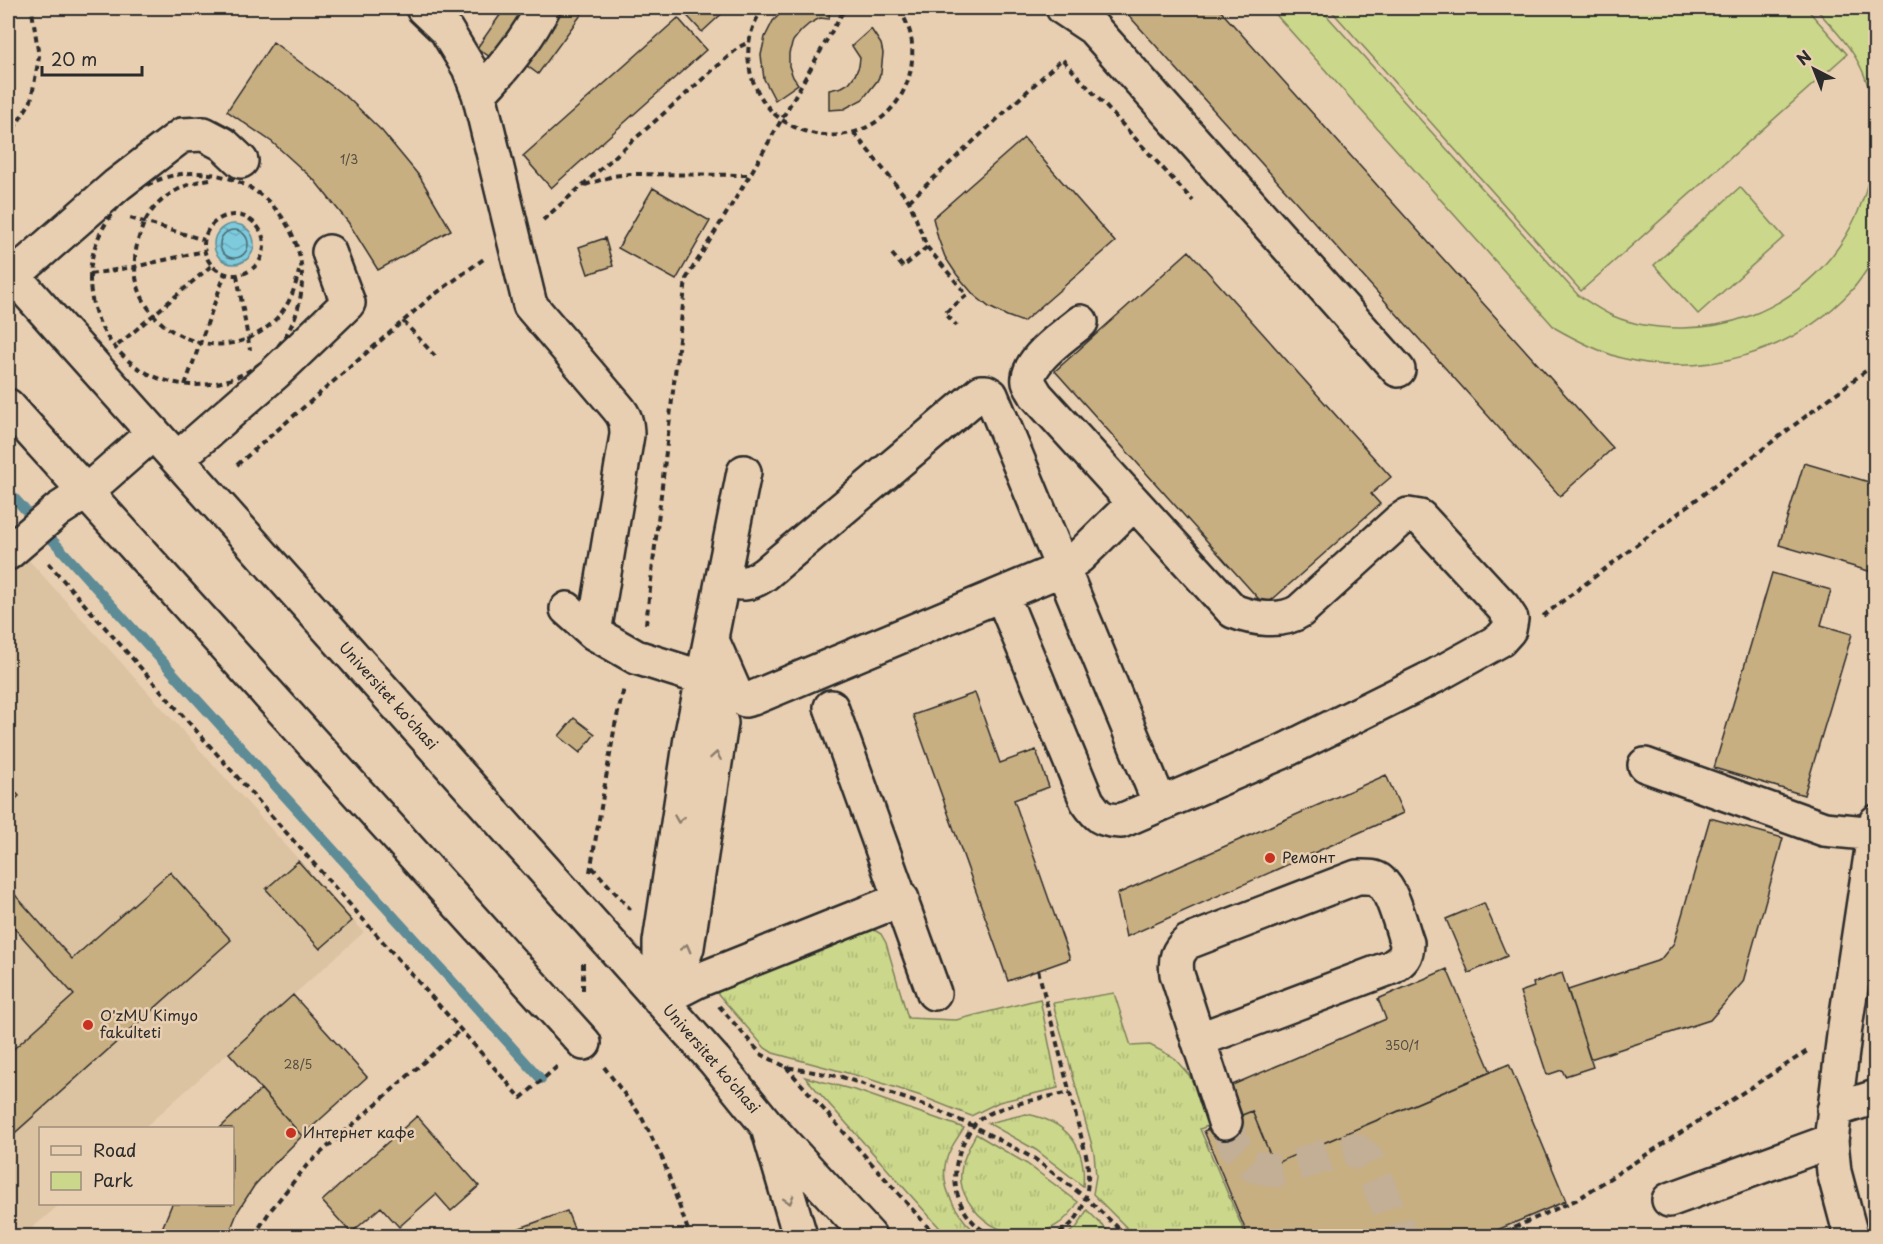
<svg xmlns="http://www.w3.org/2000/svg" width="1883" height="1244" viewBox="0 0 1883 1244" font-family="'Playpen Sans',sans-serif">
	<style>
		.built { fill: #dbc2a1 }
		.grass { fill: url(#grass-tufts); stroke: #7b815a; stroke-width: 1.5 }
		.park { fill: #cbd78a; stroke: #7b815a; stroke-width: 1.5 }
		.water { fill: url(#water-waves); stroke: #5d8b96; stroke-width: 1.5 }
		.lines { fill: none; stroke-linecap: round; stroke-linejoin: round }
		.shore { stroke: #4c6b72; stroke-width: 1.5 }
		.stream { stroke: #5d8b96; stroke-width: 10 }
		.building { fill: #c8af82; stroke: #2b2b2b; stroke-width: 1.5 }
		.minor-tunnel { stroke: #c3ae96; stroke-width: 33; stroke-dasharray: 33 16; stroke-linecap: butt }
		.minor-casing { stroke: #2b2b2b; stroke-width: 38 }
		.path { stroke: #2b2b2b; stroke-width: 4; stroke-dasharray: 6 4.5; stroke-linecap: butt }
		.minor { stroke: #e9cfb1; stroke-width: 33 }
		.oneway { stroke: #8a7d6e }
		.poi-dot { fill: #c8321e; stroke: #e9cfb1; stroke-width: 2 }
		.labels { text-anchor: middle; stroke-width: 5; stroke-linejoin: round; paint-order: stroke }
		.number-label { font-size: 12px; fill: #524c41 }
		.street-label { font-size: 15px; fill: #2b2b2b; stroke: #e9cfb1 }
		.poi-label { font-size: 15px; fill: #2b2b2b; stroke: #e9cfb1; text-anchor: start }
	</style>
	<defs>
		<pattern id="grass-tufts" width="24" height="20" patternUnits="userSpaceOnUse" patternTransform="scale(1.5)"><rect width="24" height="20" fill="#cbd78a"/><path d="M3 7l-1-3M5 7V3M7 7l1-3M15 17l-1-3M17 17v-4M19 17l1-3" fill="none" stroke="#aeb977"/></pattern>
		<pattern id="water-waves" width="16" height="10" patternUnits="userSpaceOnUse" patternTransform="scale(1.5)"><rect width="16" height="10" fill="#7ecbdd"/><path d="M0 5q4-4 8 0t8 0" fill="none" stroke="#6daebe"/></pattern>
	</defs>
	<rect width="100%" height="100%" fill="#e9cfb1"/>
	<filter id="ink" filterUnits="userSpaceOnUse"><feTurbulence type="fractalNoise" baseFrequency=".0167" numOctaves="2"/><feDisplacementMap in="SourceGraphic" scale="12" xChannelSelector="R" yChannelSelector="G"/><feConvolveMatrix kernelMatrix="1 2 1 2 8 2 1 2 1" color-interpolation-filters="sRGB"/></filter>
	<g filter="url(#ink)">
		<path class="built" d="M 8,537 L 364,932 L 144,1128 L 40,1128 L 40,1204 L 60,1204 L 23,1236 L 8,1236 Z"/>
		<path class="grass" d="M 871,928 L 881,934 L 886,943 L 908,1018 L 956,1020 L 1040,999 L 1058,1088 L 999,1102 L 971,1116 L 921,1096 L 866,1078 L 773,1053 L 765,1048 L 712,987 Z
			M 1114,993 L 1131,1046 L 1150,1045 L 1173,1057 L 1189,1075 L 1213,1124 L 1200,1129 L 1246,1236 L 1135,1236 L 1093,1194 L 1096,1176 L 1094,1153 L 1053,1003 Z
			M 805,1077 L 858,1091 L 964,1128 C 956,1140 947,1152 945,1166 C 941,1192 961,1221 980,1236 L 947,1236 Z
			M 1026,1114 C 1066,1121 1087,1145 1083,1186 L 1036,1150 L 988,1123 Z
			M 976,1134 L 1027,1164 L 1078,1202 C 1055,1244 1001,1244 973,1208 C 967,1200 962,1192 961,1182 C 959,1165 968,1149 976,1134 Z
			M 1087,1210 L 1113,1236 L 1065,1236 L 1077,1227 Z"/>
		<path class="park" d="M 1270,8 L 1320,8 L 1578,295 C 1590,303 1601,311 1613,316 C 1634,325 1658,328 1680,328 C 1778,329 1858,258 1872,162 C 1876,137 1875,110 1868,86 C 1859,54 1837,32 1815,8 L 1875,8 L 1875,258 C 1867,269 1860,281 1851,291 C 1793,353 1703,379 1621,358 C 1598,351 1576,340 1555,328 Z
			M 1329,8 L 1806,8 L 1847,54 L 1581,291 Z
			M 1740,187 L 1784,237 L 1698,314 L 1654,265 Z"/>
		<path class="water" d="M214 244a20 20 0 1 1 40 0a20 20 0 1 1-40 0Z"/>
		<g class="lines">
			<path class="shore" d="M220 244a14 14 0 1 1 28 0a14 14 0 1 1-28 0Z"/>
			<path class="stream" d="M 8,491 L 541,1079"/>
		</g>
		<path class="building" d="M 505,8 L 528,8 L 493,59 L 477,48 Z
			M 561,8 L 586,8 L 538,74 L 522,62 Z
			M 680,8 L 728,8 L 702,32 Z
			M 786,8 L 830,8 L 829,19 L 820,18 L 809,24 L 801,31 L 793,41 L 789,53 L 789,66 L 793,77 L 798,84 L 775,100 L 764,79 L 761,55 L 765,37 L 773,21 Z
			M 1122,8 L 1218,8 L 1613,448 L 1560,496 Z
			M 678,18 L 706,50 L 551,188 L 523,156 Z
			M 871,29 L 881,44 L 883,53 L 881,73 L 877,81 L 863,99 L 844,109 L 829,110 L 829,90 L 842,87 L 849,83 L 855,75 L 859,66 L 860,58 L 852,46 Z
			M 273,42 L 349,99 L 382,131 L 420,177 L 451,230 L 378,270 L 348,222 L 315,181 L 272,142 L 227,111 Z
			M 1024,138 L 1115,242 L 1023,322 L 1007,316 L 989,307 L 974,295 L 957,275 L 945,257 L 938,238 L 933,218 Z
			M 653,188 L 710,221 L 676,280 L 618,248 Z
			M 605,238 L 613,266 L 588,274 L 579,247 Z
			M 1189,251 L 1391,477 L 1371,494 L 1380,504 L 1265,606 L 1055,371 Z
			M 1804,463 L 1876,484 L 1876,559 L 1872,572 L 1779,545 Z
			M 1772,573 L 1831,590 L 1821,625 L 1852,634 L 1804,795 L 1714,768 Z
			M 975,693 L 1000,763 L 1036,750 L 1049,787 L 1014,800 L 1070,959 L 1008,981 L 913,715 Z
			M 574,718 L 595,734 L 580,753 L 559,736 Z
			M 1386,775 L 1403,813 L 1126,937 L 1117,894 Z
			M 8,783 L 19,796 L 8,806 Z
			M 1710,818 L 1783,838 L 1743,982 L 1710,1020 L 1590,1059 L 1568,990 L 1660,960 L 1674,943 Z
			M 298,861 L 352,921 L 320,949 L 266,889 Z
			M 170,872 L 231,940 L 8,1139 L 8,1054 L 74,995 L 8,921 L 8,887 L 72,959 Z
			M 1484,903 L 1507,956 L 1469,973 L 1446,919 Z
			M 1447,969 L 1491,1072 L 1274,1164 L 1252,1111 L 1242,1115 L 1230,1086 L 1386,1019 L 1378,999 Z
			M 1562,973 L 1593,1067 L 1565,1076 L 1562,1070 L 1547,1075 L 1520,992 L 1534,987 L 1533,983 Z
			M 293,995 L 367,1077 L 302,1136 L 229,1053 Z
			M 1509,1064 L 1566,1201 L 1483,1236 L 1248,1236 L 1204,1131 L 1252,1111 L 1274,1164 Z
			M 261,1089 L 302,1136 L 271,1167 L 254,1186 L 238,1211 L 228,1236 L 159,1236 L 172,1204 L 232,1204 L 232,1128 L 220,1128 Z
			M 417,1116 L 479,1186 L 451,1211 L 436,1194 L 399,1227 L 381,1207 L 351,1233 L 322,1201 Z
			M 567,1211 L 577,1236 L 498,1236 Z"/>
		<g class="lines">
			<path class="minor-tunnel" d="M 1225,1122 L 1235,1146 L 1253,1166 L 1276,1171 L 1341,1151 L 1355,1149 L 1366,1157 L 1401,1236"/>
			<defs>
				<path id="minor" d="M 423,8 L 446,30 L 469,68 L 479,94 L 530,305 L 617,407 C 625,416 627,423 627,435 L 594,633
					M 1063,8 L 1093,28 L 1398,370
					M 479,94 C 504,68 527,40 543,8
					M 8,270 L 715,1061 L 766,1124 L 869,1236
					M 13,276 L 117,185 L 182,135 L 204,134 L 223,144 L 241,161
					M 8,406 L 584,1043
					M 177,459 L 275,373 L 348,303 L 329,252
					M 8,553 L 58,510 L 86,492 L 153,433
					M 723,580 C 742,584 748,586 765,574 L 981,392 L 986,392 L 991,395 L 1160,804
					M 1002,595 L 1087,801 C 1098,817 1101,820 1121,821 L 1282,752 L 1435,676 L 1500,640 L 1509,630 L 1511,619 L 1503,607 L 1420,517 L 1408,515 L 1399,521 L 1300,611 C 1282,623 1253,619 1233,611 L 1036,395 C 1034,391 1030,386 1029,382 C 1025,362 1067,333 1081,322
					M 567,609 L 594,633 L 636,657 L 703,678 L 721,723 L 687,947 L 681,965 L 662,996
					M 711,638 L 736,695 L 745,700 L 753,698 L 1062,569 L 1080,556 L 1134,503
					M 831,707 L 934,993
					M 1645,765 L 1824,829 L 1876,834
					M 660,1000 L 660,942 L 691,738 L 744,472
					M 660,1000 L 697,981 L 902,899
					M 1198,1040 L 1392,967 C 1403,960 1407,956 1407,943 C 1401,927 1394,892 1380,881 C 1374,876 1366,877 1357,877 L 1188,942 C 1177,952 1175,959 1177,974 L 1225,1122
					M 1834,1110 L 1876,1097
					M 769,1131 L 800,1236
					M 1669,1200 L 1831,1141
					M 1851,1236 L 1834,1172 L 1831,1141 L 1845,1027 L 1876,822"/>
			</defs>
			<use href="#minor" class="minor-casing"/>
			<path class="path" d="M 763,8 C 748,30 744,56 753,81 C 760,99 771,114 787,123 C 846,158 917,115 912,46 C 912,32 905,19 899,8
				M 854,133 L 909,201 L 927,247 L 967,295 L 945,313 L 957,326
				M 8,138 L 31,101 L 39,57 L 32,11 L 30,8
				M90 279a106 106 0 1 1 212 0a106 106 0 1 1-212 0Z
				M 210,179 C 180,184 151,201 141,231 C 106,327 230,386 284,309 C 292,298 296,284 299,271
				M 585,185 L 613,176 L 630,174 L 750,175
				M 909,201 L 1062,59 L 1193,201
				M204 245a30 30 0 1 1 60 0a30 30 0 1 1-60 0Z
				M 130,218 L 204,240
				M 543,220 L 739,47 L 749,42
				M 892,254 L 903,267 L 927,247
				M 90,274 L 134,267 L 204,251
				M 237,275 L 250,350
				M 403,321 L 435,356
				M 118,345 L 211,266
				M 185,385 L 225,274
				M 237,465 L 431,297 L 485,258
				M 48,563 L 521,1098 L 559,1065
				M 1543,616 L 1876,363
				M 646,624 L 686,279 L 750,175 L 845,8
				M 592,867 L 631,910
				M 590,872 L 615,725 L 624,688
				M 583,963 L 583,991
				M 1038,970 L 1087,1159 C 1091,1189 1085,1224 1052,1236
				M 719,1006 L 761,1054 L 786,1067 L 842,1077 L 927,1106 L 973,1126 L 1035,1159 L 1086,1198 L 1127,1236
				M 604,1067 L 641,1116 L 663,1160 L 690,1236
				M 786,1067 L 936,1236
				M 254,1236 L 270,1211 L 307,1165 L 460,1030
				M 992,1236 C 954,1216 945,1173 967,1136 C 971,1128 976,1121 985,1116 C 1001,1105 1049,1097 1070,1092
				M 1495,1236 L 1576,1200 L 1809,1050"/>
			<use href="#minor" class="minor"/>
		</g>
		<defs><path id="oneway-chevron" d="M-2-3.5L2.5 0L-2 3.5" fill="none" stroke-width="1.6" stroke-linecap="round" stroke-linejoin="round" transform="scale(1.5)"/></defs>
		<g class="oneway">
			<use href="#oneway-chevron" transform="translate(716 756) rotate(-81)"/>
			<use href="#oneway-chevron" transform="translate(679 819) rotate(99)"/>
			<use href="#oneway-chevron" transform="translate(686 948) rotate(-75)"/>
			<use href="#oneway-chevron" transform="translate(789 1200) rotate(73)"/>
		</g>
	</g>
	<g class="poi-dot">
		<circle cx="1270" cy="858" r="6"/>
		<circle cx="88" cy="1025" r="6"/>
		<circle cx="291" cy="1133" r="6"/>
	</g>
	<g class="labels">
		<g class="number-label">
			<text x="349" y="164">1/3</text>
			<text x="1402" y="1050">350/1</text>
			<text x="298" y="1069">28/5</text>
		</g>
		<g class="street-label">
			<text transform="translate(388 696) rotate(48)" y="5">Universitet ko'chasi</text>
			<text transform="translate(711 1059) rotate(49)" y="5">Universitet ko'chasi</text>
		</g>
		<g class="poi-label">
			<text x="1282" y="863">Ремонт</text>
			<text x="100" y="1021">O'zMU Kimyo<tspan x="100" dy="17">fakulteti</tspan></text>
			<text x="303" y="1138">Интернет кафе</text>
		</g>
	</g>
	<rect width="1883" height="1244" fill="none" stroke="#e9cfb1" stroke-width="30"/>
	<rect x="15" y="15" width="1853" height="1214" fill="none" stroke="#2b2b2b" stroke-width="2" filter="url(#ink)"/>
	<rect x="39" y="1127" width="195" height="78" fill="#e9cfb1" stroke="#9d8d7b" stroke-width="1.5"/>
	<rect x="51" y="1146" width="30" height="9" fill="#e9cfb1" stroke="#9d8d7b" stroke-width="1.5"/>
	<text x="93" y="1157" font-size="18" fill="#2b2b2b">Road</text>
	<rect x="51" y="1172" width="30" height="18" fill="#cbd78a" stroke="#9d8d7b" stroke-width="1.5"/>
	<text x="93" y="1187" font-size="18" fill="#2b2b2b">Park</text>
	<g transform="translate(1814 69) rotate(318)" stroke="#e9cfb1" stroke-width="4.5" paint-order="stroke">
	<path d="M0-4.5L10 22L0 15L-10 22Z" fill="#2b2b2b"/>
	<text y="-9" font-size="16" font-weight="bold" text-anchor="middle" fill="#2b2b2b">N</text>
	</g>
	<path d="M42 66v9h100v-9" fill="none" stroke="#2b2b2b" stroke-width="3"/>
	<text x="51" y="66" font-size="18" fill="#2b2b2b" stroke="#e9cfb1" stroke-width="4.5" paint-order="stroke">20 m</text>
</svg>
